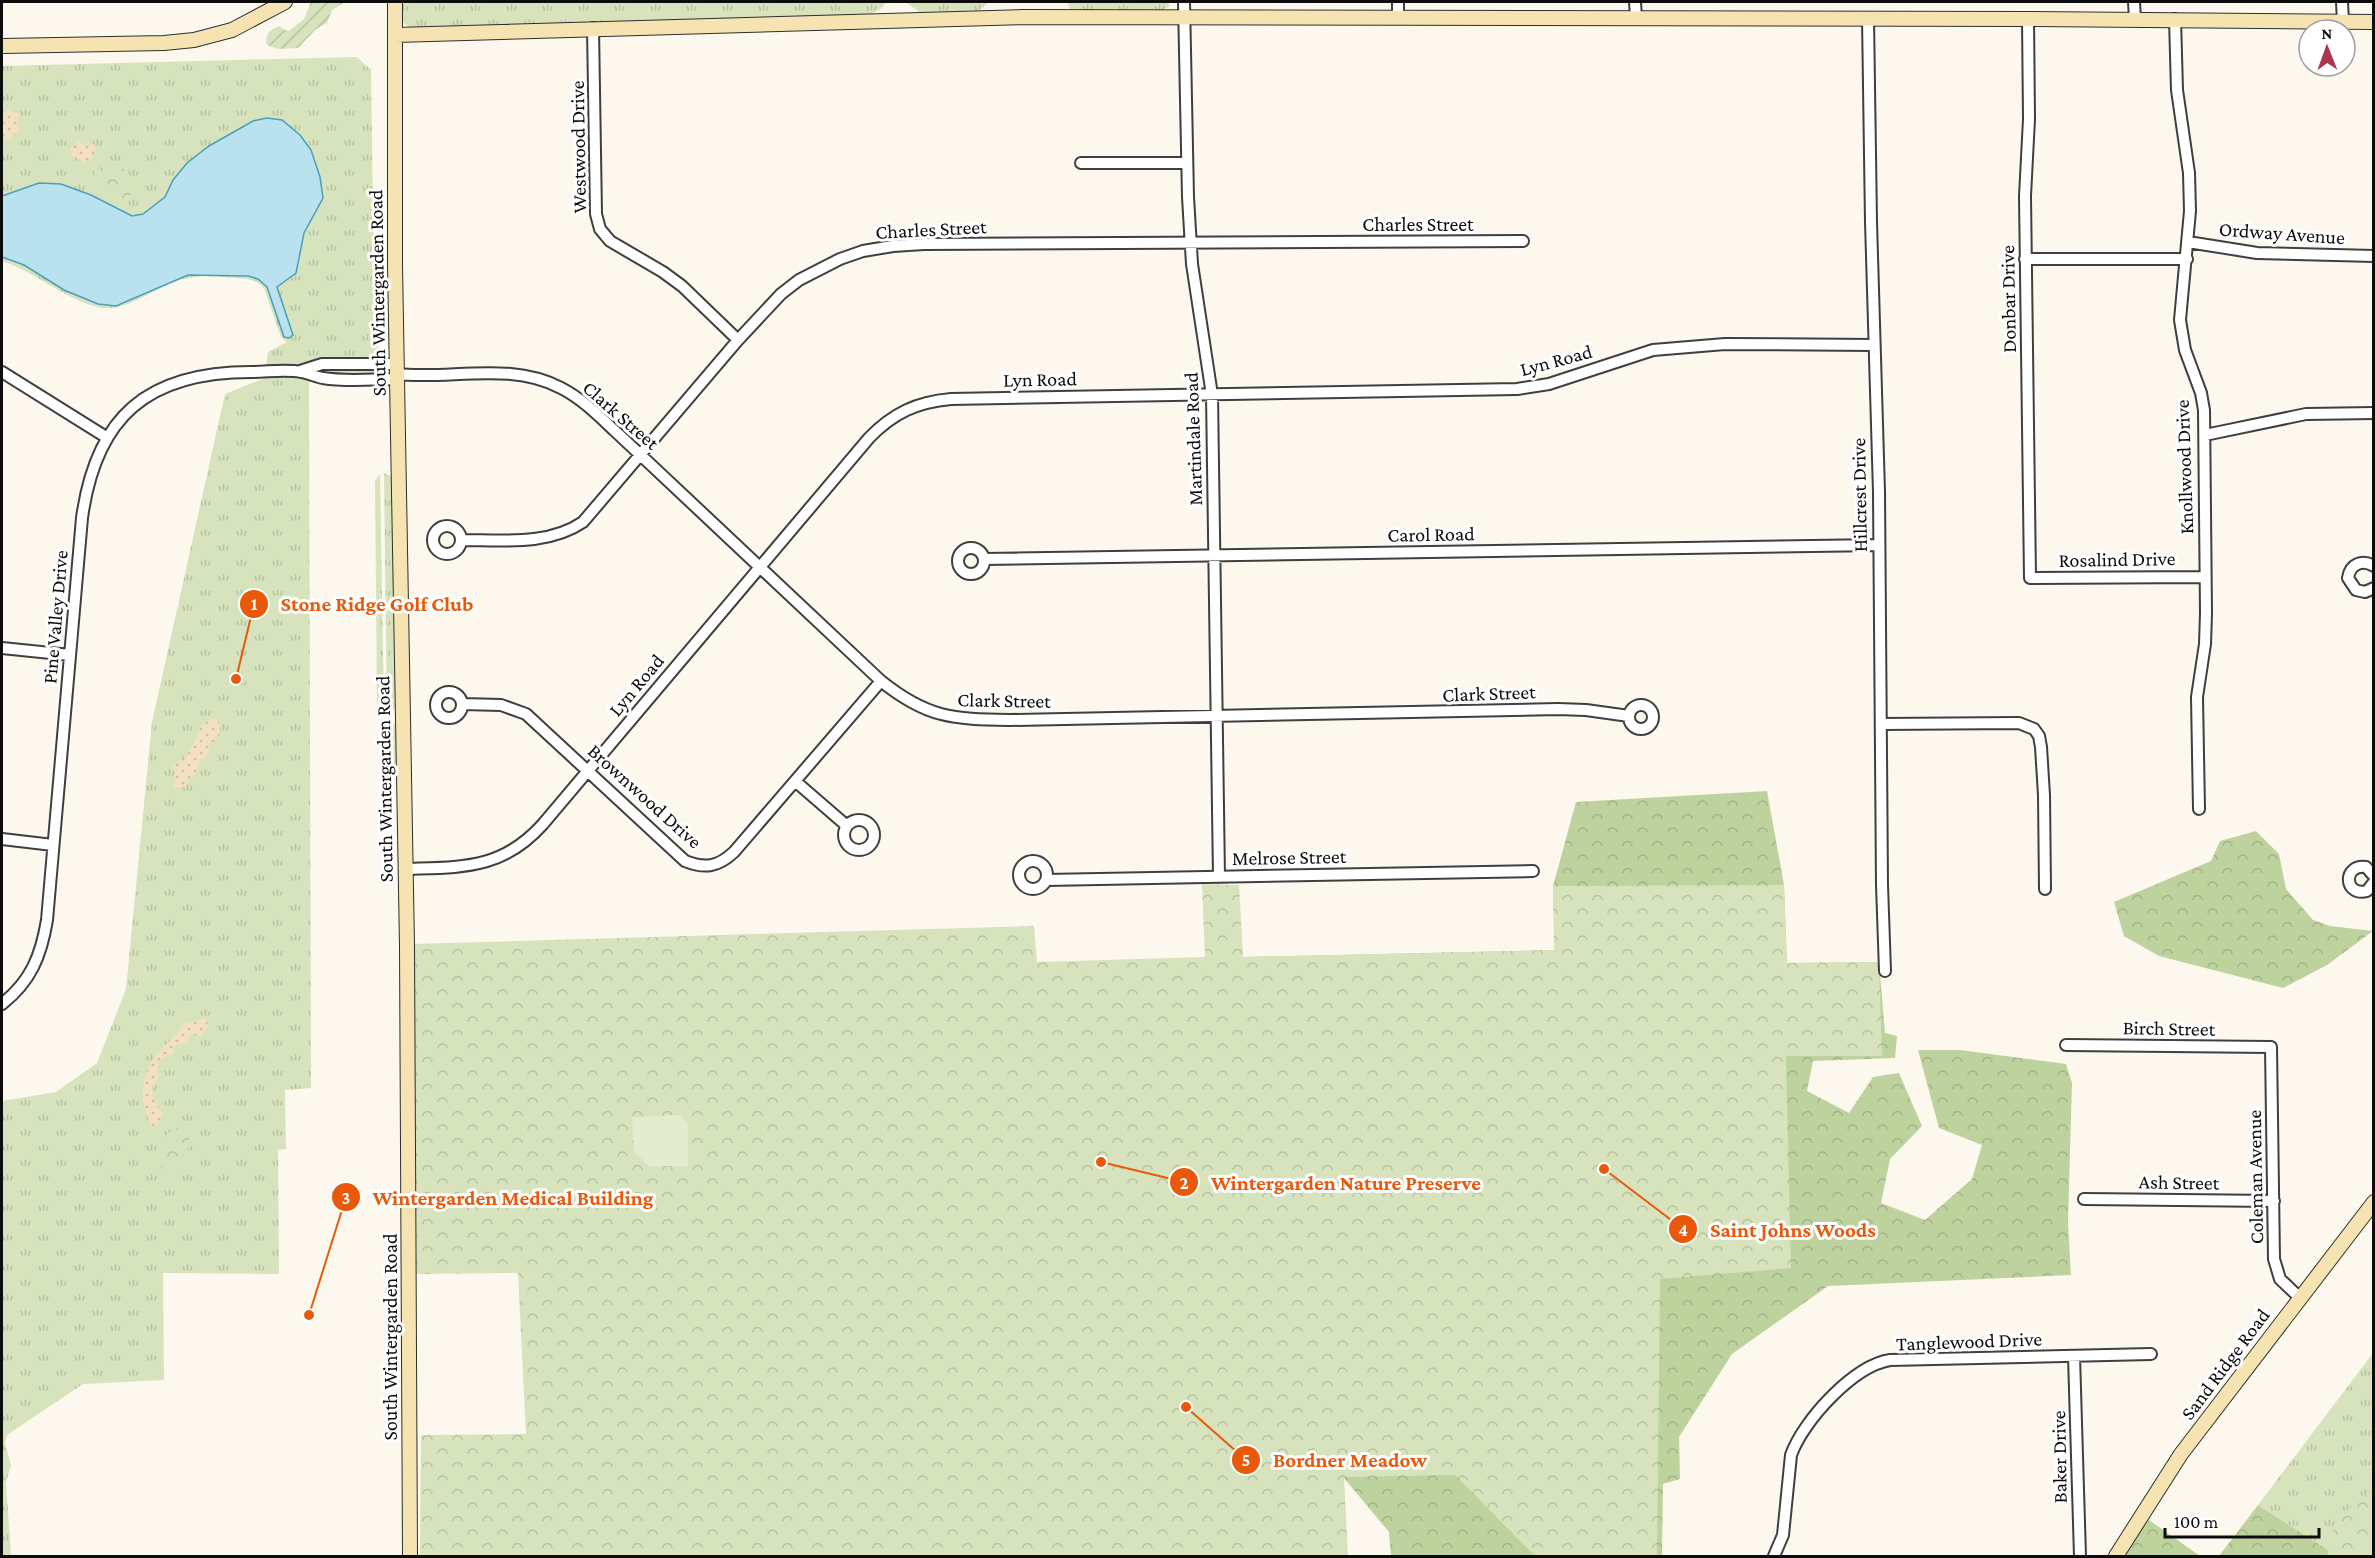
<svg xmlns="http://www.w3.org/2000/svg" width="2375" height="1558" viewBox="0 0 2375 1558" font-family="'Crimson Pro',serif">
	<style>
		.grass { fill: url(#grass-tufts) }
		.forest { fill: url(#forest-crowns) }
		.sand { fill: url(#sand-dots) }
		.park { fill: url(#park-crowns) }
		.garden { fill: url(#garden-furrows) }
		.pitch { fill: #e5ebcd }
		.water { fill: #b9e2ee; stroke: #499fbc; stroke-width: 1.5 }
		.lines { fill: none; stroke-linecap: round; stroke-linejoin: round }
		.street-casing { stroke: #3f3f3f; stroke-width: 14 }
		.secondary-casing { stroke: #2e2e2e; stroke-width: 16 }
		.street { stroke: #fff; stroke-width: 10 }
		.secondary { stroke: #f5e3b1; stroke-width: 14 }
		.labels { text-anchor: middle; stroke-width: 6; stroke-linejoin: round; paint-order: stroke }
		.street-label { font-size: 20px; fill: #0c0c0c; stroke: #fff }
		.leader { fill: none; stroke: #e8590c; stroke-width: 2 }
		.callout-dot { fill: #e8590c; stroke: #fff; stroke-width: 2 }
		.mark-label { font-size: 18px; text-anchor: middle; font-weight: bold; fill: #fff }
		.callout-label { font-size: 21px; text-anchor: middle; font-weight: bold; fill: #e8590c; stroke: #fff; stroke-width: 6; stroke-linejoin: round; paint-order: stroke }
	</style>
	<defs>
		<pattern id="grass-tufts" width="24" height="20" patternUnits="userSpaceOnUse" patternTransform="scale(1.5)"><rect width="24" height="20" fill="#d6e3bc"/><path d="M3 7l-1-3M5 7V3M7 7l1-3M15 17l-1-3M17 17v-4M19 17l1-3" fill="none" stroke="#b6c2a0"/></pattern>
		<pattern id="forest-crowns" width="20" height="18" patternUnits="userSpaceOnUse" patternTransform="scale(1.5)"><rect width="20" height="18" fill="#bdd29d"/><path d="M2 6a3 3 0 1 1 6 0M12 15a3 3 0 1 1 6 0" fill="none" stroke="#a1b386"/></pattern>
		<pattern id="sand-dots" width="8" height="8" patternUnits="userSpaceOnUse" patternTransform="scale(1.5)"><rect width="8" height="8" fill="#f3e0c0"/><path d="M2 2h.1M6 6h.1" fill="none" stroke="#cfbfa4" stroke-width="1.8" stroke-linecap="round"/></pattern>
		<pattern id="park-crowns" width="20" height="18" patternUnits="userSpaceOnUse" patternTransform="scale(1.5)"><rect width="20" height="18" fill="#d6e3bc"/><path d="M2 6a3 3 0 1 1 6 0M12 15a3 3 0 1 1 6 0" fill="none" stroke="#b6c2a0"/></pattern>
		<pattern id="garden-furrows" width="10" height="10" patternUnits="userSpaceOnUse" patternTransform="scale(1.5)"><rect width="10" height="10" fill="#d6e3bc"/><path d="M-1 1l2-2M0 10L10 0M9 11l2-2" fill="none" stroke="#b6c2a0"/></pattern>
	</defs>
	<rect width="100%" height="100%" fill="#fdf8ee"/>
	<path class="grass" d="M 400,2 L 886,2 L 882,8 L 871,14 L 414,29 C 398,23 400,17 400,2 Z
		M 989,2 L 977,12 L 921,13 L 907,3 Z
		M 1067,2 L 1169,2 L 1169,5 L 1171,5 L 1163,10 L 1071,12 Z
		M 357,57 L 371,70 L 373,220 L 380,382 L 309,382 L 311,1088 L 285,1090 L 286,1149 L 278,1150 L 279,1274 L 163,1273 L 164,1380 L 83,1384 L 7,1435 L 5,1443 L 11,1465 L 6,1482 L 11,1556 L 2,1556 L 2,1101 L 56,1092 L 97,1063 L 126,989 L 152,722 L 225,394 L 265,378 L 268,352 L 287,342 L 281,337 L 264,288 L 257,282 L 248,279 C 229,278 206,274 188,278 C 159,283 126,315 97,307 C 63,298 35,272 2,261 L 2,257 L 24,265 L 64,290 L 98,304 L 116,306 L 188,275 L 248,276 L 258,279 L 267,286 L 284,336 L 293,335 L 277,287 L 296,273 L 304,233 L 323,198 L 320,177 L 311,150 L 301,136 L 267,118 L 253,121 L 209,146 L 187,163 L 173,180 L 165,197 L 143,214 L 132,216 L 91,195 L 61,184 L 39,183 L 2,196 L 2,66 Z
		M 384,473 L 394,478 L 396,706 L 393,710 L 387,711 Z
		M 380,474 L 384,710 L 381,710 L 377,702 L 375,481 Z
		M 387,721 L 392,722 L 397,727 L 398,776 L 390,776 L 387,774 Z
		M 2373,1353 L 2373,1511 L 2337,1556 L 2258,1505 Z"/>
	<path class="forest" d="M 1767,791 L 1784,885 L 1787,963 L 1879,962 L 1885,1033 L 1897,1036 L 1895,1058 L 1813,1061 L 1807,1091 L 1849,1113 L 1873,1077 L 1899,1073 L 1922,1126 L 1890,1159 L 1881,1203 L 1925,1220 L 1972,1179 L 1982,1145 L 1939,1128 L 1918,1050 L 1960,1050 L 2066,1064 L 2072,1083 L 2068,1222 L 2071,1275 L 1828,1286 L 1732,1354 L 1679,1437 L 1680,1479 L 1663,1484 L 1662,1556 L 1391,1556 L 1389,1532 L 1343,1477 L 1243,957 L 1555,950 L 1553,886 L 1576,802 Z
		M 2256,831 L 2279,854 L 2286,889 L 2313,920 L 2330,926 L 2373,931 L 2327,965 L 2283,988 L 2159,956 L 2124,936 L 2114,902 L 2211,861 L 2220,841 Z
		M 2258,1505 L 2337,1556 L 2219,1556 Z
		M 2142,1515 L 2200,1556 L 2116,1556 Z"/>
	<path class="sand" d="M 7,110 L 20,113 L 17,124 L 20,131 L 10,138 L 2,139 L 2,112 Z
		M 78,142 L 82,142 L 86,147 L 91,143 L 95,145 L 96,150 L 91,160 L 84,162 L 71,155 L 69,150 Z
		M 217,718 L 220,726 L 219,736 L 211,744 L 208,756 L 199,762 L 196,774 L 190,778 L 186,787 L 175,788 L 173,785 L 175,774 L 173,764 C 177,762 183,760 186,756 C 190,751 201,730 201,725 L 210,719 Z
		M 207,1018 L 208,1027 L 200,1037 L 190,1033 L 187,1042 L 175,1045 L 173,1054 L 164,1057 L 158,1062 C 157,1072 161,1078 152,1086 L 153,1097 L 163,1114 L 157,1125 L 152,1128 C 148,1123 149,1120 147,1115 C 139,1093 143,1072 157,1054 C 165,1044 177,1037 181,1025 Z"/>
	<path class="park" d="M 105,164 C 123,164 132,172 135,189 L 128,198 C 114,202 104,191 95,182 L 94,172 Z
		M 1202,884 L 1239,885 L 1243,957 L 1554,950 L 1553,886 L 1784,885 L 1787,963 L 1879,962 L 1882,1056 L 1786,1056 L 1791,1268 L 1660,1279 L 1657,1556 L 1535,1556 L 1455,1475 L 1344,1477 L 1348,1556 L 420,1556 L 421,1435 L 526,1434 L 518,1273 L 414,1274 L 411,944 L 1034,926 L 1037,962 L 1205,957 Z
		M 178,1128 L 189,1136 C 190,1151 181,1173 164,1171 C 151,1159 163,1130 178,1128 Z
		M 2373,1490 L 2373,1556 L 2327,1556 L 2336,1519 Z"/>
	<path class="garden" d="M 311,2 L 345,2 L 332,10 L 327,23 L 316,29 L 298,48 L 278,49 L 267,45 C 264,35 271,28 280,26 L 283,29 L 289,31 L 304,19 Z"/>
	<path class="pitch" d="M 680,1115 L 688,1123 L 688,1166 L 649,1166 L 634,1152 L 632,1117 Z"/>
	<path class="water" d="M 267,118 L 282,120 L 300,135 L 311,150 L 320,177 L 323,198 L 304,233 L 296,273 L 277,287 L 293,335 L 289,338 L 284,337 L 267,287 L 258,279 L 248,276 L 188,275 L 116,306 L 98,304 L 64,290 L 24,265 L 2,257 L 2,196 L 39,183 L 61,184 L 91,195 L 132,216 L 143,214 L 165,197 L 173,180 L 187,163 L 209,146 L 253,121 Z"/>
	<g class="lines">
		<defs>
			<path id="street" d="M 1184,2 L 1188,197 L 1192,264 L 1212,395 L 1219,877
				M 1398,2 L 1398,17
				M 1635,2 L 1636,18
				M 2134,2 L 2135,19
				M 2342,2 L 2343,22
				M 1868,18 L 1871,222 L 1879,492 L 1882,885 L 1885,971
				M 2028,19 L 2029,119 L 2025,196 L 2030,578 L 2205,577
				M 2175,19 L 2177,90 L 2189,173 L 2190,211 L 2180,320 L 2185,350 L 2201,393 L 2204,410 L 2206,613 L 2205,644 L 2197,697 L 2199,809
				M 593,28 L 596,214 L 600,229 L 610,241 L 663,272 L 682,286 L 738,340
				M 1081,163 L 1187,163
				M 2188,242 L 2257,253 L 2374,256
				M 2025,259 L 2187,259
				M 300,371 L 322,364 L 396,364
				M 2,372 L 106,437
				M 397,374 C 450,380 510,361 561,388 C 581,398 598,415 615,431 L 881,681 C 927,718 952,719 1010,720 L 1558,709 L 1586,710 L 1629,716
				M 2205,435 L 2306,414 L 2374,413
				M433 540a14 14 0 1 1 28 0a14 14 0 1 1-28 0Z
				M 461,540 C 501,540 548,546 583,522 L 738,340 L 781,294 L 799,280 L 840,259 L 863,251 L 893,246 L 924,244 L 1523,241
				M958 561a13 13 0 1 1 26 0a13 13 0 1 1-26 0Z
				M 984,559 L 1879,545
				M 2374,566 C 2362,559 2350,564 2348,578 L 2356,590 L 2365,592 L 2374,588
				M 2,648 L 70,655
				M436 705a13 13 0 1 1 26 0a13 13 0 1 1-26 0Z
				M 462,704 L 501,705 L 526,714 L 685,861 C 705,869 718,867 734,852 L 881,681
				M1629 717a12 12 0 1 1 24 0a12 12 0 1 1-24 0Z
				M 1881,724 L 2019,723 L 2034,729 L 2039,736 L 2041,747 L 2044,795 L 2045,889
				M 795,781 L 847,826
				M844 835a15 15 0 1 1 30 0a15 15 0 1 1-30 0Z
				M 2,839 L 53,845
				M1019 875a14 14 0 1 1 28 0a14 14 0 1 1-28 0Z
				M 405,869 C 462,867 502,870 543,824 L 869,438 C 893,413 917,402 951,399 L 1517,389 L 1549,384 L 1653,350 L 1725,344 L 1874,345
				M 2374,876 L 2366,867 C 2342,864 2344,897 2367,891 L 2374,882
				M 1046,880 L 1533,871
				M 2,1004 C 31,981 41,956 47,920 L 82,518 C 96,416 148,372 251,372 C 267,372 286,369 301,372 C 309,373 316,377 323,378 C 346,382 373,379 397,379
				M 2066,1045 L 2271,1047 L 2274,1259 L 2280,1279 L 2300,1298
				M 2084,1199 L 2274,1201
				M 2074,1356 L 2080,1556
				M 1774,1556 L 1783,1535 L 1791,1455 C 1803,1421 1853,1366 1890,1360 L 2151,1354"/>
			<path id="secondary" d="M 395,2 L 395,265 L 407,945 L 410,1556
				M 395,35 L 1023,17 L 2028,19 L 2374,22
				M 2,46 L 164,43 L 194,40 L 232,30 L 285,2
				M 2116,1556 L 2181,1454 L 2374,1202"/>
		</defs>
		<use href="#street" class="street-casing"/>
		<use href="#secondary" class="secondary-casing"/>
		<use href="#street" class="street"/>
		<use href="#secondary" class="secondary"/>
	</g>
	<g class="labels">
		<g class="street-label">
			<text transform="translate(578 147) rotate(-91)" y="7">Westwood Drive</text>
			<text x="1418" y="231">Charles Street</text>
			<text transform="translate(931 229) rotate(-3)" y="7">Charles Street</text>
			<text transform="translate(2282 233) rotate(4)" y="7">Ordway Avenue</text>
			<text transform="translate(377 293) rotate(-91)" y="7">South Wintergarden Road</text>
			<text transform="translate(2008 299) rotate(-91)" y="7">Donbar Drive</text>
			<text transform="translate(1556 360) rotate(-15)" y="7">Lyn Road</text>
			<text transform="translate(1040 379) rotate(-1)" y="7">Lyn Road</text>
			<text transform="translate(621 415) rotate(41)" y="7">Clark Street</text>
			<text transform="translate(1193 439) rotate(-92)" y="7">Martindale Road</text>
			<text transform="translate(2184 467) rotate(-92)" y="7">Knollwood Drive</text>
			<text transform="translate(1859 495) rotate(-91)" y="7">Hillcrest Drive</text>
			<text transform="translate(1431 534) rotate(-1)" y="7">Carol Road</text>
			<text transform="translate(2117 559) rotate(-1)" y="7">Rosalind Drive</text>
			<text transform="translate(55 617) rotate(-85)" y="7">Pine Valley Drive</text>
			<text transform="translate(636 685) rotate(-50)" y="7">Lyn Road</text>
			<text transform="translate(1489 693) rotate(-2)" y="7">Clark Street</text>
			<text transform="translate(1004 700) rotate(1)" y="7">Clark Street</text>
			<text transform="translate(384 779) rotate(-91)" y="7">South Wintergarden Road</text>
			<text transform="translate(645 796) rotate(42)" y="7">Brownwood Drive</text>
			<text transform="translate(1289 857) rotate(-1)" y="7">Melrose Street</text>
			<text transform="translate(2169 1028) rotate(1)" y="7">Birch Street</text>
			<text transform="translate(2255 1177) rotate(-91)" y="7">Coleman Avenue</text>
			<text transform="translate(2179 1182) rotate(1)" y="7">Ash Street</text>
			<text transform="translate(390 1337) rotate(-90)" y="7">South Wintergarden Road</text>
			<text transform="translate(1969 1341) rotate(-2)" y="7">Tanglewood Drive</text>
			<text transform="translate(2225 1364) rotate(-53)" y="7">Sand Ridge Road</text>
			<text transform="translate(2059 1457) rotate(-91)" y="7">Baker Drive</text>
		</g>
	</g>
	<path class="leader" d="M236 679L254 604M1101 1162L1184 1182M309 1315L346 1197M1604 1169L1683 1229M1186 1407L1246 1460"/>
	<g class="callout-dot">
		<circle cx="236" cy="679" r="6"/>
		<circle cx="1101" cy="1162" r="6"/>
		<circle cx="309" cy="1315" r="6"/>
		<circle cx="1604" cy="1169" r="6"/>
		<circle cx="1186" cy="1407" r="6"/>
		<circle cx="254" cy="604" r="15"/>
		<circle cx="1184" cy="1182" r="15"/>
		<circle cx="346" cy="1197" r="15"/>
		<circle cx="1683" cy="1229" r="15"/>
		<circle cx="1246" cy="1460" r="15"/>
	</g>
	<g class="mark-label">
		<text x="254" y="610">1</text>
		<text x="1184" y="1189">2</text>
		<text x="346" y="1204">3</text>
		<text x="1683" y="1236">4</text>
		<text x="1246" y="1466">5</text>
	</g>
	<g class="callout-label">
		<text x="377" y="611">Stone Ridge Golf Club</text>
		<text x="1346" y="1190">Wintergarden Nature Preserve</text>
		<text x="513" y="1205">Wintergarden Medical Building</text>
		<text x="1793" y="1237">Saint Johns Woods</text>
		<text x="1350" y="1467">Bordner Meadow</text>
	</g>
	<rect width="2375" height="1558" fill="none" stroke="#0c0c0c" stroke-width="6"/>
	<g transform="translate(2327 48) rotate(359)"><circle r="28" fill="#ffffff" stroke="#9e9e9e" stroke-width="1.5"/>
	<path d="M0-4.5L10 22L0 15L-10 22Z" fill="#ab364d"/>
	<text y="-9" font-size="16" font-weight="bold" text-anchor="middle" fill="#0c0c0c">N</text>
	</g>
	<path d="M2165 1528v9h154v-9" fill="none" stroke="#0c0c0c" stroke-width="3"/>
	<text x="2174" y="1528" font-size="18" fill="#0c0c0c" stroke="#ffffff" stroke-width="4.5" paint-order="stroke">100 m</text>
</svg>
